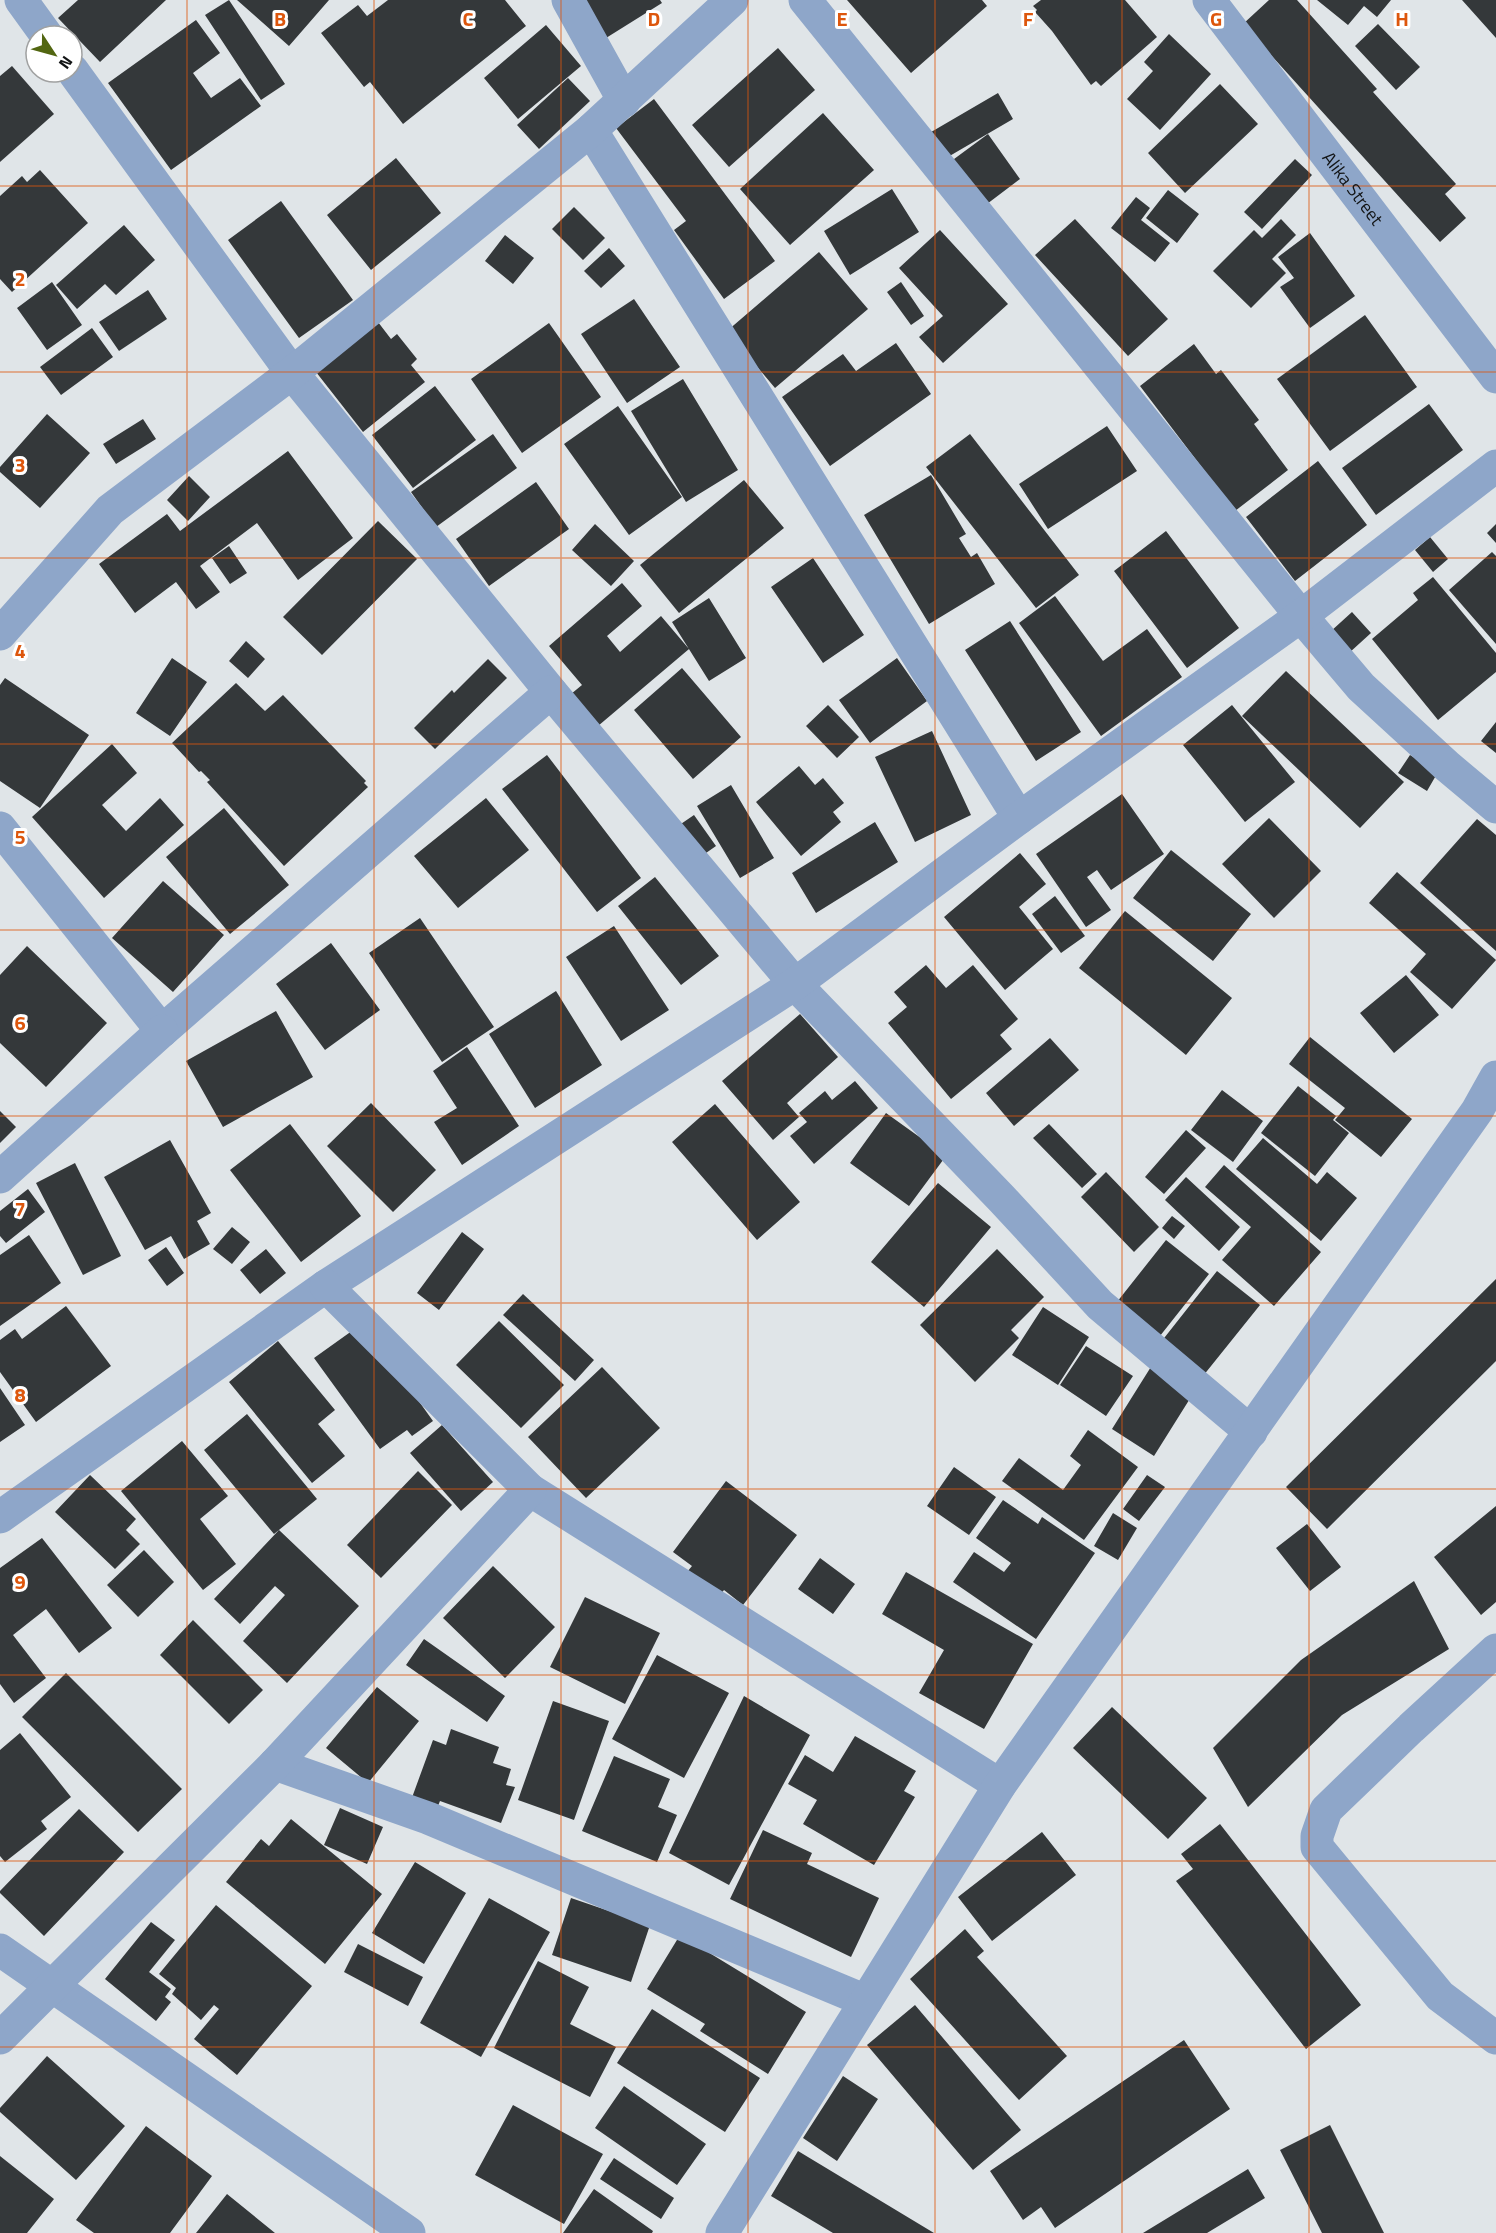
<svg xmlns="http://www.w3.org/2000/svg" width="1496" height="2233" viewBox="0 0 1496 2233" font-family="'Titillium Web',sans-serif">
	<style>
		.building { fill: #34383a }
		.lines { fill: none; stroke-linecap: round; stroke-linejoin: round }
		.minor { stroke: #8ea6c9; stroke-width: 33 }
		.grid { fill: none; stroke: #dd560c; stroke-width: 1.5; stroke-opacity: 0.55 }
		.labels { text-anchor: middle; stroke-width: 6; stroke-linejoin: round; paint-order: stroke }
		.street-label { font-size: 18px; fill: #121415; stroke: #fff }
		.grid-label { font-size: 20px; text-anchor: middle; font-weight: bold; fill: #dd560c; stroke: #fff; stroke-width: 6; stroke-linejoin: round; paint-order: stroke }
	</style>
	<rect width="100%" height="100%" fill="#e0e5e8"/>
	<path class="building" d="M 78,0 L 166,0 L 100,62 L 58,18 Z
		M 229,0 L 285,84 L 261,100 L 205,15 Z
		M 237,0 L 329,0 L 289,46 Z
		M 388,0 L 505,0 L 526,26 L 403,124 L 370,82 L 364,87 L 321,33 L 358,5 L 367,16 Z
		M 583,0 L 660,0 L 662,3 L 606,38 Z
		M 847,0 L 982,0 L 987,6 L 911,73 Z
		M 1041,0 L 1125,0 L 1157,37 L 1101,86 L 1096,81 L 1091,85 L 1052,31 L 1035,12 L 1037,10 L 1033,6 Z
		M 1269,0 L 1297,0 L 1377,89 L 1373,92 L 1456,184 L 1445,194 L 1466,218 L 1440,242 L 1243,24 Z
		M 1317,0 L 1391,0 L 1377,17 L 1364,6 L 1348,25 Z
		M 1462,0 L 1496,0 L 1496,38 Z
		M 196,20 L 220,53 L 193,73 L 211,98 L 240,78 L 261,106 L 171,170 L 108,83 Z
		M 1378,24 L 1420,67 L 1396,90 L 1355,46 Z
		M 546,25 L 581,66 L 518,119 L 484,78 Z
		M 1169,34 L 1211,74 L 1160,130 L 1127,99 L 1153,71 L 1144,62 Z
		M 778,48 L 815,90 L 729,167 L 692,125 Z
		M 12,66 L 54,114 L 0,162 L 0,76 Z
		M 568,78 L 590,101 L 539,149 L 517,125 Z
		M 1220,84 L 1258,124 L 1185,193 L 1148,153 Z
		M 998,93 L 1013,119 L 941,161 L 926,135 Z
		M 654,99 L 775,261 L 724,299 L 674,230 L 686,221 L 616,128 Z
		M 823,113 L 874,170 L 790,245 L 740,189 Z
		M 988,134 L 1020,179 L 983,207 L 950,162 Z
		M 396,158 L 441,213 L 371,270 L 327,215 Z
		M 1295,159 L 1312,175 L 1262,229 L 1244,212 Z
		M 40,170 L 88,223 L 12,292 L 0,279 L 0,196 L 22,176 L 27,182 Z
		M 892,189 L 919,232 L 850,275 L 824,231 Z
		M 1168,190 L 1199,214 L 1177,243 L 1146,218 Z
		M 1136,197 L 1150,208 L 1141,220 L 1170,243 L 1155,262 L 1111,228 Z
		M 281,201 L 353,300 L 299,338 L 228,240 Z
		M 574,207 L 605,238 L 583,260 L 552,229 Z
		M 1075,219 L 1168,319 L 1128,356 L 1035,255 Z
		M 1281,219 L 1296,235 L 1272,259 L 1286,273 L 1251,308 L 1213,271 L 1254,230 L 1262,238 Z
		M 124,225 L 155,260 L 116,295 L 105,284 L 77,309 L 56,285 Z
		M 940,230 L 1008,304 L 943,363 L 919,337 L 943,316 L 899,268 Z
		M 1310,233 L 1355,296 L 1310,328 L 1280,287 L 1294,278 L 1278,257 Z
		M 505,235 L 534,258 L 513,284 L 485,261 Z
		M 609,248 L 625,266 L 601,288 L 584,271 Z
		M 819,252 L 868,309 L 775,388 L 727,331 Z
		M 52,282 L 82,325 L 47,350 L 17,308 Z
		M 901,282 L 924,316 L 911,325 L 887,292 Z
		M 148,290 L 167,319 L 119,351 L 99,322 Z
		M 634,299 L 680,367 L 627,403 L 581,334 Z
		M 1365,315 L 1417,387 L 1330,451 L 1277,379 Z
		M 378,322 L 391,339 L 397,334 L 417,359 L 411,365 L 425,382 L 363,432 L 316,372 Z
		M 549,323 L 601,397 L 522,453 L 471,379 Z
		M 92,328 L 113,357 L 61,395 L 40,367 Z
		M 896,343 L 931,394 L 830,466 L 782,397 L 843,354 L 856,371 Z
		M 1194,344 L 1216,374 L 1221,370 L 1259,420 L 1254,424 L 1288,470 L 1235,511 L 1140,386 Z
		M 683,379 L 738,470 L 686,502 L 631,411 Z
		M 435,386 L 476,440 L 413,488 L 372,435 Z
		M 1429,404 L 1463,450 L 1376,515 L 1342,468 Z
		M 618,406 L 682,497 L 629,535 L 564,444 Z
		M 47,414 L 90,453 L 40,508 L 0,472 L 0,467 Z
		M 143,419 L 156,439 L 116,464 L 103,444 Z
		M 1107,426 L 1137,471 L 1048,529 L 1019,484 Z
		M 493,434 L 517,468 L 436,527 L 411,492 Z
		M 970,434 L 1079,575 L 1036,608 L 926,467 Z
		M 288,451 L 353,538 L 298,580 L 257,523 L 200,566 L 220,592 L 196,609 L 176,582 L 135,613 L 99,564 L 167,514 L 180,531 Z
		M 1318,461 L 1367,525 L 1295,581 L 1246,517 Z
		M 931,475 L 966,534 L 959,538 L 971,557 L 977,553 L 995,584 L 929,624 L 864,515 Z
		M 189,476 L 210,497 L 188,521 L 167,500 Z
		M 744,480 L 784,528 L 679,613 L 640,565 Z
		M 536,482 L 569,529 L 489,586 L 456,539 Z
		M 378,521 L 417,559 L 322,655 L 283,617 Z
		M 595,524 L 634,561 L 611,586 L 572,550 Z
		M 1496,524 L 1496,543 L 1487,533 Z
		M 1166,531 L 1239,628 L 1187,668 L 1114,571 Z
		M 1430,537 L 1448,559 L 1433,572 L 1415,550 Z
		M 229,546 L 247,573 L 230,584 L 212,558 Z
		M 1492,552 L 1496,556 L 1496,644 L 1449,590 Z
		M 813,558 L 864,635 L 823,663 L 771,587 Z
		M 1433,577 L 1496,653 L 1496,672 L 1438,720 L 1372,639 L 1418,600 L 1413,593 Z
		M 622,583 L 642,606 L 607,636 L 620,652 L 661,616 L 689,649 L 598,726 L 571,694 L 582,685 L 549,646 Z
		M 1055,596 L 1103,661 L 1147,629 L 1182,677 L 1101,736 L 1019,623 Z
		M 709,598 L 746,658 L 709,681 L 672,622 Z
		M 1352,612 L 1371,633 L 1349,653 L 1330,632 Z
		M 1010,621 L 1081,732 L 1036,761 L 965,650 Z
		M 246,641 L 265,659 L 248,678 L 229,661 Z
		M 172,658 L 207,682 L 170,736 L 136,713 Z
		M 897,658 L 927,701 L 870,743 L 839,700 Z
		M 488,659 L 507,678 L 435,749 L 414,728 L 452,690 L 454,693 Z
		M 682,668 L 741,737 L 693,779 L 634,710 Z
		M 1286,671 L 1404,782 L 1360,828 L 1242,716 Z
		M 5,678 L 89,735 L 40,808 L 0,781 L 0,685 Z
		M 236,683 L 265,711 L 283,695 L 366,781 L 364,783 L 368,787 L 284,866 L 207,782 L 210,780 L 201,771 L 199,772 L 172,743 Z
		M 828,705 L 859,737 L 837,758 L 806,726 Z
		M 1232,705 L 1295,782 L 1245,822 L 1183,745 Z
		M 1496,722 L 1496,753 L 1481,741 Z
		M 932,731 L 971,815 L 915,842 L 875,757 Z
		M 112,744 L 137,773 L 102,805 L 126,831 L 160,798 L 184,825 L 104,898 L 32,817 Z
		M 547,755 L 641,878 L 597,912 L 502,789 Z
		M 1410,755 L 1438,772 L 1427,791 L 1398,773 Z
		M 799,766 L 815,785 L 823,778 L 844,803 L 833,812 L 841,822 L 801,856 L 756,802 Z
		M 731,785 L 774,858 L 740,878 L 697,806 Z
		M 1122,794 L 1164,854 L 1111,890 L 1097,870 L 1087,877 L 1111,910 L 1086,927 L 1036,854 Z
		M 486,798 L 529,850 L 458,908 L 414,856 Z
		M 224,808 L 289,885 L 230,934 L 166,857 Z
		M 694,815 L 716,846 L 696,860 L 675,828 Z
		M 1269,818 L 1321,871 L 1274,918 L 1222,864 Z
		M 1477,819 L 1496,835 L 1496,951 L 1420,883 Z
		M 875,822 L 898,862 L 816,913 L 792,873 Z
		M 1171,850 L 1251,914 L 1213,961 L 1133,898 Z
		M 1020,853 L 1046,884 L 1019,907 L 1053,949 L 1005,990 L 944,917 Z
		M 1397,872 L 1496,960 L 1452,1009 L 1410,972 L 1426,954 L 1369,903 Z
		M 655,877 L 719,956 L 681,985 L 618,906 Z
		M 163,881 L 224,935 L 173,992 L 112,938 Z
		M 1055,896 L 1085,936 L 1061,953 L 1032,914 Z
		M 1125,911 L 1232,998 L 1186,1055 L 1079,968 Z
		M 420,918 L 494,1027 L 442,1062 L 369,953 Z
		M 614,926 L 669,1010 L 621,1041 L 566,957 Z
		M 331,943 L 380,1010 L 325,1050 L 276,984 Z
		M 27,946 L 107,1023 L 46,1087 L 0,1043 L 0,975 Z
		M 926,965 L 946,988 L 973,965 L 1018,1019 L 1000,1035 L 1012,1049 L 951,1099 L 888,1023 L 907,1007 L 894,992 Z
		M 1406,975 L 1439,1015 L 1394,1053 L 1360,1013 Z
		M 556,991 L 602,1065 L 535,1108 L 489,1034 Z
		M 276,1011 L 313,1077 L 223,1127 L 186,1061 Z
		M 800,1014 L 838,1057 L 787,1103 L 799,1117 L 773,1140 L 722,1081 Z
		M 1310,1037 L 1412,1119 L 1381,1157 L 1335,1120 L 1345,1108 L 1289,1064 Z
		M 1050,1038 L 1079,1070 L 1014,1126 L 986,1093 Z
		M 467,1047 L 519,1126 L 462,1165 L 434,1122 L 457,1108 L 433,1071 Z
		M 855,1081 L 878,1108 L 814,1164 L 790,1136 L 807,1122 L 799,1113 L 825,1091 L 832,1100 Z
		M 1298,1086 L 1336,1116 L 1333,1120 L 1349,1133 L 1315,1176 L 1261,1133 Z
		M 1222,1090 L 1263,1121 L 1233,1162 L 1191,1130 Z
		M 371,1103 L 436,1170 L 393,1212 L 327,1146 Z
		M 715,1104 L 800,1202 L 757,1240 L 672,1142 Z
		M 0,1111 L 16,1127 L 0,1143 Z
		M 886,1113 L 946,1156 L 909,1206 L 850,1163 Z
		M 290,1124 L 361,1216 L 301,1262 L 230,1170 Z
		M 1049,1124 L 1097,1174 L 1082,1188 L 1033,1138 Z
		M 1186,1130 L 1206,1148 L 1164,1194 L 1145,1177 Z
		M 1263,1138 L 1317,1184 L 1327,1172 L 1357,1198 L 1321,1241 L 1236,1169 Z
		M 170,1140 L 211,1213 L 197,1221 L 210,1244 L 184,1259 L 171,1236 L 145,1250 L 104,1177 Z
		M 75,1163 L 121,1256 L 83,1275 L 36,1183 Z
		M 1224,1165 L 1321,1252 L 1274,1306 L 1222,1260 L 1251,1227 L 1205,1187 Z
		M 1106,1172 L 1159,1227 L 1134,1252 L 1081,1197 Z
		M 1186,1177 L 1240,1227 L 1219,1251 L 1165,1200 Z
		M 938,1183 L 991,1227 L 924,1307 L 871,1262 Z
		M 28,1189 L 45,1212 L 6,1243 L 0,1236 L 0,1211 Z
		M 1172,1216 L 1185,1226 L 1174,1239 L 1162,1228 Z
		M 232,1227 L 250,1242 L 232,1264 L 213,1249 Z
		M 462,1232 L 484,1249 L 439,1310 L 417,1293 Z
		M 29,1235 L 61,1283 L 0,1326 L 0,1255 Z
		M 1166,1240 L 1209,1274 L 1156,1341 L 1113,1307 Z
		M 166,1247 L 184,1273 L 167,1286 L 148,1260 Z
		M 266,1249 L 286,1273 L 260,1294 L 240,1270 Z
		M 997,1249 L 1044,1297 L 1011,1330 L 1019,1338 L 975,1382 L 920,1325 Z
		M 1217,1271 L 1260,1305 L 1203,1376 L 1161,1342 Z
		M 1496,1279 L 1496,1361 L 1327,1529 L 1286,1487 Z
		M 523,1294 L 594,1360 L 575,1381 L 503,1315 Z
		M 66,1306 L 111,1366 L 36,1422 L 0,1372 L 0,1340 L 15,1329 L 22,1339 Z
		M 1043,1307 L 1089,1337 L 1058,1385 L 1012,1355 Z
		M 499,1321 L 564,1385 L 521,1428 L 456,1365 Z
		M 363,1323 L 433,1421 L 412,1436 L 407,1430 L 380,1449 L 314,1358 Z
		M 278,1341 L 335,1410 L 318,1424 L 345,1456 L 312,1483 L 229,1382 Z
		M 1086,1346 L 1133,1376 L 1106,1416 L 1060,1385 Z
		M 1154,1362 L 1196,1389 L 1154,1456 L 1112,1429 Z
		M 602,1367 L 660,1428 L 586,1498 L 528,1437 Z
		M 0,1388 L 25,1425 L 0,1442 Z
		M 247,1414 L 317,1499 L 274,1534 L 204,1450 Z
		M 442,1425 L 493,1482 L 461,1511 L 410,1453 Z
		M 1088,1430 L 1138,1467 L 1084,1540 L 1002,1481 L 1019,1458 L 1063,1490 L 1081,1465 L 1070,1456 Z
		M 182,1441 L 228,1496 L 200,1519 L 236,1564 L 203,1590 L 121,1491 Z
		M 954,1467 L 996,1497 L 969,1535 L 927,1506 Z
		M 418,1471 L 452,1505 L 381,1578 L 347,1545 Z
		M 90,1475 L 136,1519 L 126,1530 L 140,1544 L 115,1569 L 55,1512 Z
		M 1147,1475 L 1165,1487 L 1139,1521 L 1123,1509 Z
		M 726,1481 L 797,1535 L 743,1605 L 724,1590 L 714,1602 L 682,1578 L 692,1566 L 673,1552 Z
		M 1003,1500 L 1038,1524 L 1042,1517 L 1095,1553 L 1036,1639 L 953,1582 L 974,1552 L 1004,1572 L 1011,1563 L 976,1538 Z
		M 1496,1506 L 1496,1602 L 1481,1615 L 1434,1557 Z
		M 1113,1513 L 1137,1528 L 1118,1560 L 1094,1546 Z
		M 1307,1524 L 1341,1567 L 1310,1591 L 1276,1548 Z
		M 279,1530 L 359,1606 L 287,1683 L 243,1641 L 285,1595 L 275,1586 L 240,1624 L 214,1599 Z
		M 42,1538 L 112,1628 L 79,1653 L 46,1609 L 13,1635 L 46,1678 L 14,1703 L 0,1684 L 0,1568 Z
		M 144,1550 L 174,1582 L 138,1617 L 107,1585 Z
		M 820,1558 L 855,1584 L 833,1614 L 798,1589 Z
		M 493,1566 L 555,1627 L 505,1678 L 443,1618 Z
		M 906,1572 L 1033,1644 L 984,1729 L 919,1693 L 944,1650 L 882,1614 Z
		M 1414,1581 L 1449,1649 L 1342,1715 L 1248,1807 L 1213,1748 L 1301,1660 Z
		M 585,1597 L 660,1633 L 625,1704 L 550,1667 Z
		M 193,1620 L 263,1690 L 229,1724 L 160,1655 Z
		M 424,1639 L 505,1696 L 487,1722 L 406,1665 Z
		M 657,1655 L 729,1693 L 684,1778 L 612,1739 Z
		M 66,1673 L 182,1789 L 138,1832 L 22,1717 Z
		M 377,1687 L 419,1721 L 368,1783 L 326,1748 Z
		M 744,1696 L 810,1735 L 729,1885 L 669,1853 Z
		M 553,1701 L 609,1721 L 574,1820 L 518,1800 Z
		M 1112,1707 L 1207,1798 L 1168,1839 L 1073,1748 Z
		M 451,1729 L 499,1747 L 493,1763 L 511,1769 L 506,1785 L 515,1787 L 501,1823 L 440,1801 L 435,1813 L 410,1803 L 433,1740 L 446,1745 Z
		M 20,1733 L 71,1797 L 41,1821 L 47,1829 L 5,1862 L 0,1856 L 0,1750 Z
		M 855,1736 L 916,1771 L 904,1791 L 915,1797 L 874,1865 L 803,1824 L 817,1800 L 788,1784 L 805,1755 L 833,1772 Z
		M 614,1756 L 670,1779 L 658,1807 L 677,1815 L 657,1862 L 582,1831 Z
		M 340,1808 L 383,1827 L 367,1864 L 324,1845 Z
		M 79,1809 L 124,1852 L 44,1936 L 0,1893 L 0,1891 Z
		M 291,1819 L 382,1894 L 325,1964 L 226,1882 L 261,1839 L 269,1846 Z
		M 1220,1824 L 1361,2005 L 1306,2049 L 1176,1881 L 1193,1869 L 1181,1854 Z
		M 763,1830 L 812,1853 L 807,1864 L 879,1898 L 851,1957 L 730,1899 Z
		M 1042,1832 L 1076,1875 L 992,1941 L 958,1897 Z
		M 415,1862 L 466,1893 L 424,1964 L 372,1933 Z
		M 489,1898 L 550,1932 L 481,2057 L 420,2023 Z
		M 571,1898 L 650,1925 L 631,1982 L 552,1955 Z
		M 216,1905 L 312,1986 L 237,2075 L 194,2039 L 219,2009 L 214,2005 L 201,2020 L 172,1994 L 176,1988 L 159,1974 Z
		M 151,1922 L 175,1940 L 149,1972 L 171,1989 L 165,1997 L 171,2002 L 156,2021 L 105,1979 Z
		M 965,1929 L 984,1951 L 977,1957 L 1067,2056 L 1019,2100 L 910,1979 Z
		M 680,1935 L 806,2012 L 768,2074 L 700,2031 L 705,2024 L 647,1989 Z
		M 358,1944 L 423,1977 L 408,2006 L 344,1972 Z
		M 538,1961 L 589,1987 L 570,2024 L 616,2047 L 590,2097 L 494,2048 Z
		M 915,2005 L 1021,2130 L 973,2170 L 867,2045 Z
		M 652,2009 L 760,2078 L 725,2132 L 617,2063 Z
		M 1184,2040 L 1230,2109 L 1055,2228 L 1041,2207 L 1023,2220 L 990,2171 Z
		M 47,2056 L 125,2126 L 76,2180 L 0,2112 L 0,2108 Z
		M 843,2076 L 878,2099 L 837,2161 L 803,2138 Z
		M 624,2086 L 706,2144 L 677,2185 L 595,2128 Z
		M 513,2105 L 603,2154 L 564,2224 L 475,2175 Z
		M 1330,2125 L 1384,2233 L 1322,2233 L 1280,2150 Z
		M 146,2126 L 212,2176 L 170,2233 L 94,2233 L 76,2220 Z
		M 798,2151 L 934,2233 L 833,2233 L 771,2196 Z
		M 0,2156 L 54,2199 L 27,2233 L 0,2233 Z
		M 614,2158 L 674,2198 L 661,2219 L 600,2179 Z
		M 1248,2169 L 1265,2198 L 1207,2233 L 1143,2233 Z
		M 594,2189 L 653,2231 L 652,2233 L 563,2233 Z
		M 227,2194 L 275,2233 L 196,2233 Z"/>
	<g class="lines">
		<g class="minor">
			<path d="M 21,0 L 47,36"/>
			<path d="M 568,0 L 624,101"/>
			<path d="M 805,0 L 1301,616 L 1361,687 L 1447,766 L 1496,807"/>
			<path id="s1" d="M 1209,0 L 1496,377"/>
			<path d="M 72,70 L 292,373 L 551,692 L 795,984 L 1002,1199 L 1100,1305 L 1251,1432"/>
			<path d="M 591,130 L 1019,818"/>
			<path d="M 0,634 L 110,510 L 292,373 L 591,130 L 732,0"/>
			<path d="M 0,828 L 162,1031 L 551,692"/>
			<path d="M 0,1177 L 162,1031"/>
			<path d="M 530,1490 L 1000,1785"/>
			<path d="M 0,1517 L 326,1286 L 795,984 L 1019,818 L 1301,616 L 1496,466"/>
			<path d="M 1496,1650 L 1411,1728 L 1326,1810 L 1317,1836 L 1317,1847 L 1440,1996 L 1496,2038"/>
			<path d="M 275,1764 L 428,1818 L 866,2001"/>
			<path d="M 0,1950 L 409,2233"/>
			<path d="M 0,2038 L 275,1764 L 530,1490 L 326,1286"/>
			<path d="M 722,2233 L 1000,1785 L 1477,1111 L 1496,1077"/>
		</g>
	</g>
	<path class="grid" d="M 187,0 L 187,2233M 374,0 L 374,2233M 561,0 L 561,2233M 748,0 L 748,2233M 935,0 L 935,2233M 1122,0 L 1122,2233M 1309,0 L 1309,2233M 0,186 L 1496,186M 0,372 L 1496,372M 0,558 L 1496,558M 0,744 L 1496,744M 0,930 L 1496,930M 0,1116 L 1496,1116M 0,1303 L 1496,1303M 0,1489 L 1496,1489M 0,1675 L 1496,1675M 0,1861 L 1496,1861M 0,2047 L 1496,2047"/>
	<g class="labels">
		<g class="street-label">
			<text dy="6" stroke="none"><textPath href="#s1" startOffset="237">Alika Street</textPath></text>
		</g>
	</g>
	<g class="grid-label">
		<text x="280" y="26">B</text>
		<text x="468" y="26">C</text>
		<text x="654" y="26">D</text>
		<text x="842" y="26">E</text>
		<text x="1028" y="26">F</text>
		<text x="1216" y="26">G</text>
		<text x="1402" y="26">H</text>
		<text x="20" y="286">2</text>
		<text x="20" y="472">3</text>
		<text x="20" y="658">4</text>
		<text x="20" y="844">5</text>
		<text x="20" y="1030">6</text>
		<text x="20" y="1216">7</text>
		<text x="20" y="1402">8</text>
		<text x="20" y="1589">9</text>
	</g>
	<g transform="translate(54 54) rotate(126)"><circle r="28" fill="#ffffff" stroke="#a0a1a1" stroke-width="1.5"/>
	<path d="M0-4.5L10 22L0 15L-10 22Z" fill="#526611"/>
	<text y="-9" font-size="16" font-weight="bold" text-anchor="middle" fill="#121415">N</text>
	</g>
</svg>
